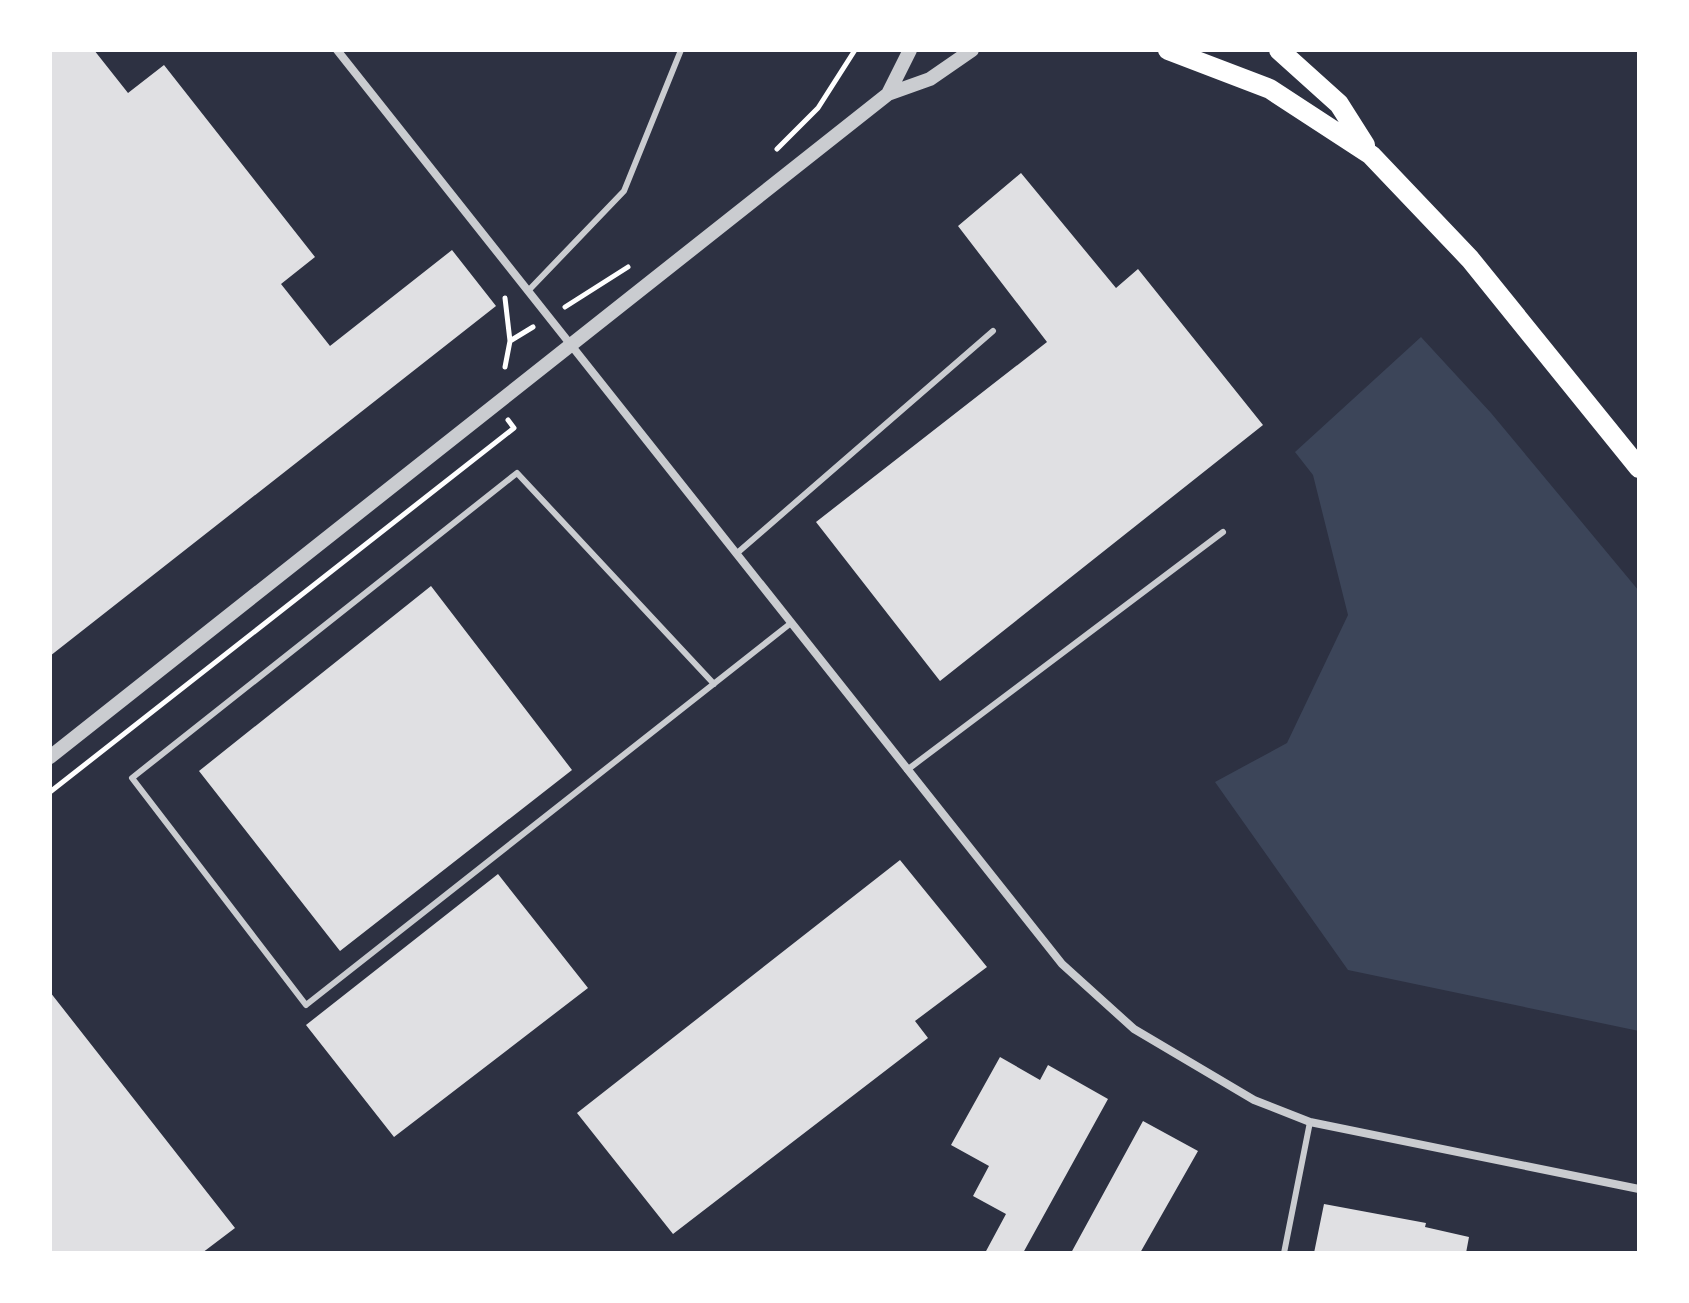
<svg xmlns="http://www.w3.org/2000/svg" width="1689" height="1303" viewBox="0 0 1689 1303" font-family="'Alegreya Sans',sans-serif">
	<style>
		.green { fill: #3c4559 }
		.building { fill: #e0e0e3 }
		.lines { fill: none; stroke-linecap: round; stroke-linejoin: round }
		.path { stroke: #fff; stroke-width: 5 }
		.service { stroke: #caccd0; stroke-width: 6 }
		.minor { stroke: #caccd0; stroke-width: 8 }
		.tertiary { stroke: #caccd0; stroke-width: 14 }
		.primary { stroke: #fff; stroke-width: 20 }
	</style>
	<rect width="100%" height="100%" fill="#2d3142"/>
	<path class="green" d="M 1421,337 L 1491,413 L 1639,591 L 1639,1031 L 1348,970 L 1215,782 L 1287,743 L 1348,615 L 1313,475 L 1295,452 Z"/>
	<path class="building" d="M 50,50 L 94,50 L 128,93 L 164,65 L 315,257 L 281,284 L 330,346 L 452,250 L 496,306 L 50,656 Z
		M 1021,173 L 1116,288 L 1138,269 L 1263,425 L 940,681 L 816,522 L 1047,342 L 958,226 Z
		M 431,586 L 572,770 L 340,951 L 199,771 Z
		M 900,860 L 987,967 L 915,1021 L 928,1038 L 673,1234 L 577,1113 Z
		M 498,874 L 588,988 L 394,1137 L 306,1025 Z
		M 50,992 L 235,1228 L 202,1253 L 50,1253 Z
		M 1000,1057 L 1040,1080 L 1048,1065 L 1108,1099 L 1023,1253 L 985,1253 L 1006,1214 L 973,1196 L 989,1166 L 951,1145 Z
		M 1143,1121 L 1198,1151 L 1140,1253 L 1071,1253 Z
		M 1324,1204 L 1426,1223 L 1425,1227 L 1469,1237 L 1466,1253 L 1314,1253 Z"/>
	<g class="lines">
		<path class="path" d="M 777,149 L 818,108 L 855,50
			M 505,298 L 510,341 L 505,367
			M 565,307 L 628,267
			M 510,341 L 533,327
			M 50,792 L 514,428 L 508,420"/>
		<path class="service" d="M 528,291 L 624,191 L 681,50
			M 736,554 L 993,331
			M 714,684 L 517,473 L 132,778 L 306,1005 L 791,623
			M 907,770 L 1223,532
			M 1284,1253 L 1310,1122"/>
		<path class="minor" d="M 337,50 L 1062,964 L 1134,1029 L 1254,1100 L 1310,1122 L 1639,1189"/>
		<path class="tertiary" d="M 888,94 L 910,50
			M 50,757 L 888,94 L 930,79 L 972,50"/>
		<path class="primary" d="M 1168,50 L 1270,89 L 1371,155 L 1470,259 L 1639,468
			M 1279,50 L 1339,104 L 1365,145"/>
	</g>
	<rect width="1689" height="1303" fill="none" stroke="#ffffff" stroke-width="104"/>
</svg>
